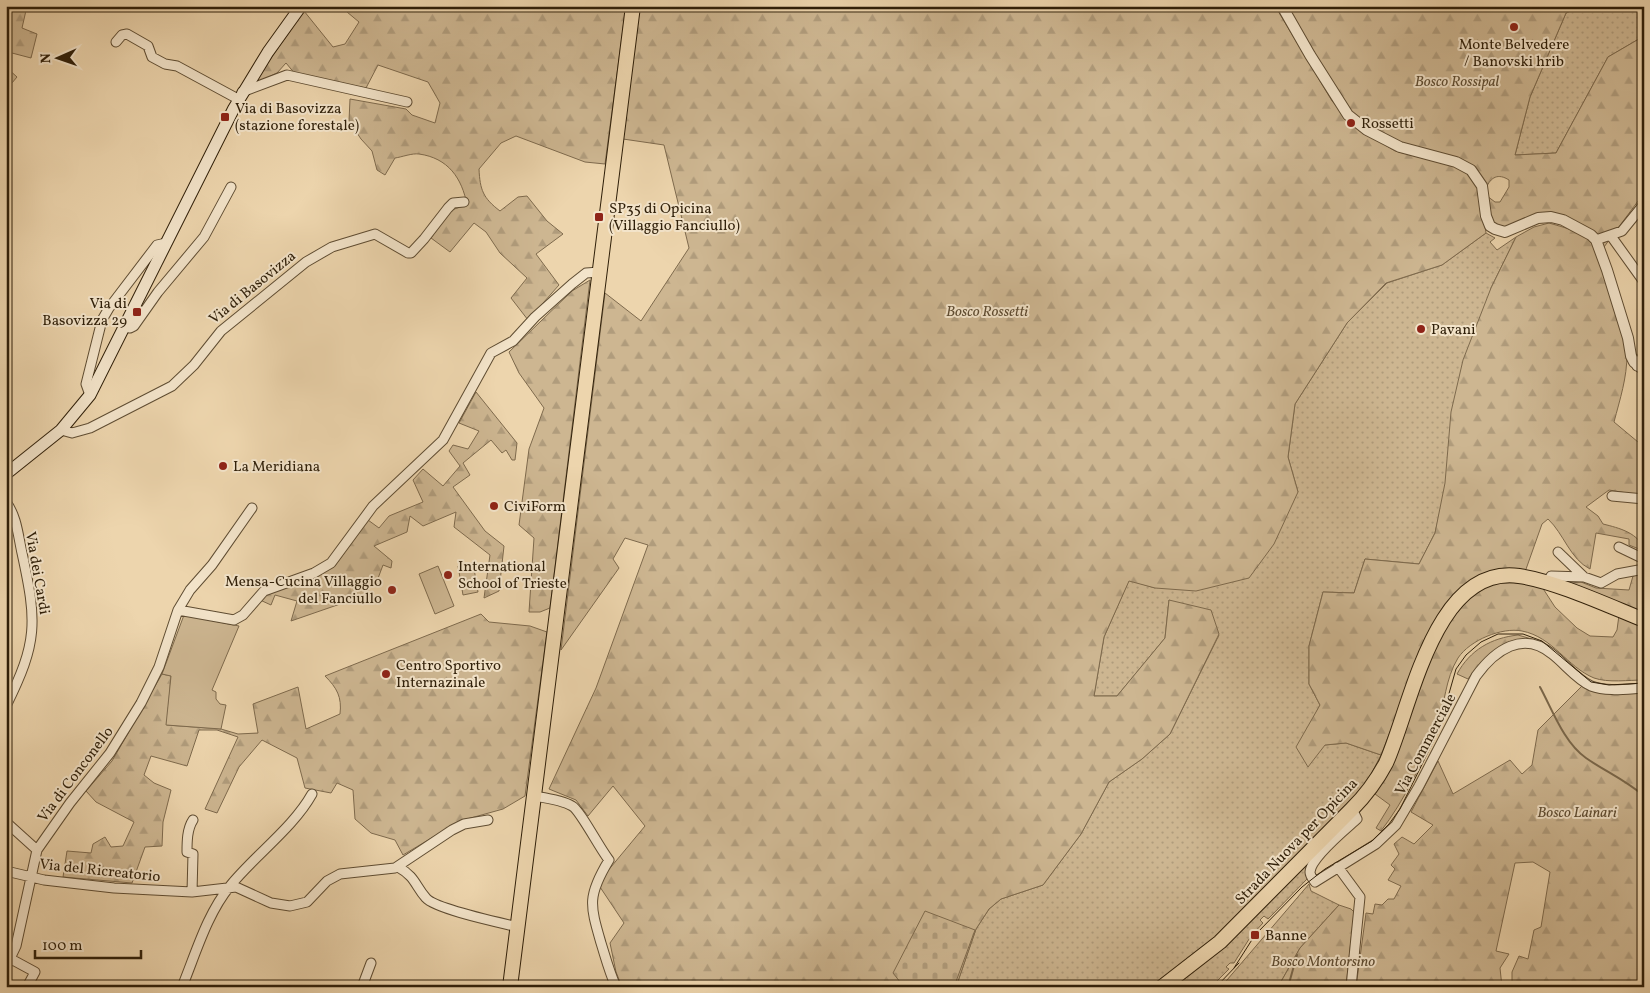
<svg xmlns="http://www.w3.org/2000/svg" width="1650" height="993" viewBox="0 0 1650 993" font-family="Vollkorn,serif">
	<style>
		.grass { fill: url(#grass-dots); stroke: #7e6a4d }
		.forest { fill: url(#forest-firs); stroke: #7e6a4d }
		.cemetery { fill: url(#cemetery-stones); stroke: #7e6a4d }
		.pitch { fill: #cdb691; stroke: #7e6a4d }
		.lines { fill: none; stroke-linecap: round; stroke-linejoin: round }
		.stream { stroke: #7a674a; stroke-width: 2 }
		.minor-casing { stroke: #5e4c32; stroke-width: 11 }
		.tertiary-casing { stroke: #5e4c32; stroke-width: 12 }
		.secondary-casing { stroke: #2f1f09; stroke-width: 13 }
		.primary-casing { stroke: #2f1f09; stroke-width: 16 }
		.minor { stroke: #f3e4ca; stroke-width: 9 }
		.tertiary { stroke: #f3e4ca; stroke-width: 10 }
		.secondary { stroke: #f3e4ca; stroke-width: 11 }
		.primary { stroke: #edd5ad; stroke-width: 14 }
		.tram { stroke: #2f1f09; stroke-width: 1 }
		.poi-dot { fill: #8f2418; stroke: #f3e4ca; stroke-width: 2 }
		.labels { text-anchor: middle; stroke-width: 4; stroke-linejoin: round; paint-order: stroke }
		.poi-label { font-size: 15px; fill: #2f1f09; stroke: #f3e4ca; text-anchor: start }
		.park-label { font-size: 15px; font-style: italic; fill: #5e4c32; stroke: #f3e4ca }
		.street-label { font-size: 15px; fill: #2f1f09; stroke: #f3e4ca }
	</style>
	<defs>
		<pattern id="grass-dots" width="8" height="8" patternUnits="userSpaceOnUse" patternTransform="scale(1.25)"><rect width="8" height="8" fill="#cdb691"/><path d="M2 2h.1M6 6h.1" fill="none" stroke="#b09c7c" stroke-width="1.8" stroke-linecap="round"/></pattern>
		<pattern id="forest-firs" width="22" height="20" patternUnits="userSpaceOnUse" patternTransform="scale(1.25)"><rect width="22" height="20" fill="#cdb691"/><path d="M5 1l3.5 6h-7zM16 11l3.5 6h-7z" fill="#b09c7c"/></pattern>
		<pattern id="cemetery-stones" width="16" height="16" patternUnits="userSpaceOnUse" patternTransform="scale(1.25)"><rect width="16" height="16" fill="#cdb691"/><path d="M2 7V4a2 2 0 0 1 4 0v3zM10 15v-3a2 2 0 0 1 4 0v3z" fill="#b09c7c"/></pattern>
	</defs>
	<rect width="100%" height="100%" fill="#edd5ad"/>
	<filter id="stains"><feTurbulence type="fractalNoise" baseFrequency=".004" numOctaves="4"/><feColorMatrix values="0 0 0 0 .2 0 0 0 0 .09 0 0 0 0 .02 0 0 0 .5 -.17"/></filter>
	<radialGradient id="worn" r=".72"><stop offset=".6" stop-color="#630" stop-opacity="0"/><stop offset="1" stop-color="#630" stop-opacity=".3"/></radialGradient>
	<path class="grass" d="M 1581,6 L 1644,6 L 1644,36 L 1608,57 L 1556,153 L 1515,155 L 1530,97 L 1566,13 Z
		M 1486,233 L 1495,238 L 1490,242 L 1497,250 L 1516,237 L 1491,288 L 1435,533 L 1419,564 L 1365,559 L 1354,593 L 1323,592 L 1309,646 L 1309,684 L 1320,705 L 1310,725 L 1325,745 L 1346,743 L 1381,755 L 1367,782 L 1341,814 L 1232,925 L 1156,987 L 956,987 L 976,929 L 989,909 L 1001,899 L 1043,885 L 1081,834 L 1109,782 L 1142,759 L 1170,734 L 1219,635 L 1169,600 L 1165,638 L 1117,696 L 1094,696 L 1104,637 L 1129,580 L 1155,588 L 1298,492 L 1288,457 L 1295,404 L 1347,323 L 1387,283 L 1442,265 Z
		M 1353,816 L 1306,871 L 1307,879 L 1273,914 L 1268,919 L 1264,916 L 1260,920 L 1263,923 L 1251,936 L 1234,963 L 1230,963 L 1226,967 L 1229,969 L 1211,987 L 1171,987 Z
		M 1309,884 L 1311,891 L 1339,905 L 1300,948 L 1278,987 L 1221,987 Z"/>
	<path class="forest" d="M 6,6 L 27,6 L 22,28 L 37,34 L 31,58 L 12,53 L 7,68 L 17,77 L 6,90 Z
		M 351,6 L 626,6 L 605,164 L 585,162 L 516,136 L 501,143 L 479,169 C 480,190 483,198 500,211 L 518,197 L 527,196 L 547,221 L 563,234 L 536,254 L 559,285 L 528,320 L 511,298 L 527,278 L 500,253 L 486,232 L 474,223 L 450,252 L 431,238 L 451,210 L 467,205 C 462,178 448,158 419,154 C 412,153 402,157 395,158 L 385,175 L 377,170 L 372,151 L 361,139 L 349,121 L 350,99 L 406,109 L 412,115 L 435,123 L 440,103 L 428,82 L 378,65 L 366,88 L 296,75 L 286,63 L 277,73 L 253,84 L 304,11 L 333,47 L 345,44 L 359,22 L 347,12 Z
		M 640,6 L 1275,6 L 1332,101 L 1356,127 L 1395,151 L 1458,167 L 1470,176 L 1479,188 L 1486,233 L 1442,265 L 1386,283 L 1347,323 L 1295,404 L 1288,457 L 1298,492 L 1274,544 L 1249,578 L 1196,591 L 1155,588 L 1129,581 L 1104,637 L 1094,696 L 1117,696 L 1165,638 L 1169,600 L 1211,610 L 1219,634 L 1170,734 L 1142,759 L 1109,782 L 1081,834 L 1043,885 L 1001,899 L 989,909 L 976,929 L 956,987 L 622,987 L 616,972 L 610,943 L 624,923 L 600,887 L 606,873 L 645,826 L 613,786 L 588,816 L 576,800 L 549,789 L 596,688 L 648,545 L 625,538 L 613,559 L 619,568 L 561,650 L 605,293 L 641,321 L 689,248 L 664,145 L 623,139 Z
		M 1286,6 L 1581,6 L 1566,13 L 1530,97 L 1515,155 L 1556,153 L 1608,57 L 1644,36 L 1644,193 L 1604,247 L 1596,235 L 1555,214 L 1505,230 L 1490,220 L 1487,196 L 1495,202 L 1500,202 L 1509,187 L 1509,180 C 1498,173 1491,177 1486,188 L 1476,170 L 1469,163 L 1409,147 L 1364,123 L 1348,109 Z
		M 1549,223 C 1562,227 1577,230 1588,239 C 1601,249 1627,336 1627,354 C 1627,378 1620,399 1614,422 L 1644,447 L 1644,496 L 1609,490 L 1586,507 L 1598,516 L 1603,524 C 1619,528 1640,533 1644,551 L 1629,545 L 1629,539 L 1596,533 L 1590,569 C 1570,559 1564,534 1548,519 L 1542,524 L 1525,572 L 1460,590 L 1397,714 L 1381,755 L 1346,743 L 1325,745 L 1308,767 L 1296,747 L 1320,705 L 1309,684 L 1309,646 L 1323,592 L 1354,593 L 1365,559 L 1419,564 L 1435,533 L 1445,483 L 1451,412 L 1463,360 L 1491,288 L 1516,237 L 1534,227 Z
		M 590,280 L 550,608 L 540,612 L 529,612 L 534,538 L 519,525 L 529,449 L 544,408 L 519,373 L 509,352 L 572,291 Z
		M 476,392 L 517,443 L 515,460 L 512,460 L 506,450 L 502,453 L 491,440 L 463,463 L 470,475 L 453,487 L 485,531 L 504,546 L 499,591 L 484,598 L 490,555 L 454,527 L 456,512 L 423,526 L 410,516 L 407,532 L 374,546 L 392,561 L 391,568 L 383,565 L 377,581 L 367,584 L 369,594 L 291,621 L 297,601 L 275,595 L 271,605 L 260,600 L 270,593 L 334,567 L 368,520 L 379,528 L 389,516 L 423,502 L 413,480 L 423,469 L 443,486 L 460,466 L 449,451 L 453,445 L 468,449 L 479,431 L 459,423 Z
		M 1644,573 L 1643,613 L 1560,584 L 1581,582 L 1596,588 L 1629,590 L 1633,576 Z
		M 1524,582 L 1542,587 L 1555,607 L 1577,628 L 1590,636 L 1613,637 L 1617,630 L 1619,615 L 1644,625 L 1644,680 C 1629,680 1608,683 1594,678 C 1567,667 1553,637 1522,631 C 1502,627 1470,640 1458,658 C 1445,679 1445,704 1437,727 C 1423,762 1404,801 1381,831 L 1376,828 L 1390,805 L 1375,794 L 1388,771 L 1428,660 L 1443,630 L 1472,594 L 1488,584 Z
		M 481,614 L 489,622 L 530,626 L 547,632 L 525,796 L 503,809 L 460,821 L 403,855 L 395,840 L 371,833 L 355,819 L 353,790 L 337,783 L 331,793 L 305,788 L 297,758 L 262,740 L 239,767 L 217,813 L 205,809 L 238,737 L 217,730 L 199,730 L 187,766 L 151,756 L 144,775 L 154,783 L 171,790 L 163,822 L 162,846 L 145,847 L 132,883 L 63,877 L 67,851 L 91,853 L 93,844 L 105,837 L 111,847 L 123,846 L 134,822 L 96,802 L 86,791 L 112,761 L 162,674 L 171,676 L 167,725 L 221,729 L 238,734 L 258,733 L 253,704 L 298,687 L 306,729 L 340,714 C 342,697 337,688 325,676 Z
		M 1518,635 L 1535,640 C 1504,637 1485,656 1468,679 L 1457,674 C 1470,650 1491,638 1518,635 Z
		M 1584,684 L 1644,692 L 1644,987 L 1512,987 L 1512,972 L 1519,956 L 1528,959 L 1534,930 L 1541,927 L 1550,872 L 1533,862 L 1515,863 L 1496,951 L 1509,954 L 1500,968 L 1502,987 L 1356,987 L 1366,913 L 1373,914 L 1375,904 L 1382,905 L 1388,899 L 1394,899 L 1401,886 L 1388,880 L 1395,869 L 1391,865 L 1399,854 L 1394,844 L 1402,837 L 1414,844 L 1433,825 L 1411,812 L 1438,761 L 1453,794 L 1510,760 L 1522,774 L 1532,765 L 1538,730 Z
		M 1339,905 L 1351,909 L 1354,912 L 1346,987 L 1278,987 L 1300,948 Z"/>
	<path class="cemetery" d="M 925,911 L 975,930 L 954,987 L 904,987 L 893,973 Z"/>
	<path class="pitch" d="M 473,563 L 478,592 L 463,595 L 458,566 Z
		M 438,566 L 454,606 L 435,614 L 419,574 Z
		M 184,615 L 239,626 L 212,690 L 216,692 L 216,699 L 220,704 L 226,705 L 221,729 L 166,725 L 171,676 L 162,674 Z"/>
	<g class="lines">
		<path class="stream" d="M 1540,687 C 1552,709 1564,743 1586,758 C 1606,772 1624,779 1644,796
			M 1288,987 L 1297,955"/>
		<defs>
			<path id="minor" d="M 116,42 L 122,35 L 127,34 L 148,46 L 152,57 L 165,64 L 177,66 L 238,99
				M 242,92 L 287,75 L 407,102
				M 1611,236 L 1644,282
				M 1596,240 L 1622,231 L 1644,204
				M 125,327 L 130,328 L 134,326 L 158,292 L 204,237 L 231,187
				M 1637,366 L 1644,354
				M 90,395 L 86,384 L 102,320 L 109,308 L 157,245 L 166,243
				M 61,430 L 72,433 L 90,428 L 172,386 L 194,365 L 221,331 L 306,262 L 332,247 L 375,234 L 408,253 L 411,253 L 424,239 L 448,208 L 453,203 L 464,202
				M 1612,496 L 1644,499
				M 6,502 C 17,517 18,535 22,553 C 37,622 38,642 6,706
				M 1619,547 L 1644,559
				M 1558,552 L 1584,577
				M 1547,583 L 1551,576 L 1584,577 L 1601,583 L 1617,574 L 1644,569
				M 178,610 L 190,590 L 212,565 L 252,508
				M 534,796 C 546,798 562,800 572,806 C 580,810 600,849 609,860 C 587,896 590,905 601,943 C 606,959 609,971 616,987
				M 1352,809 L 1357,819 C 1346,829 1311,857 1310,872 C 1310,876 1313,879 1315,882 L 1376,844 L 1396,825 L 1419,786 L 1476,676 C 1495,650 1523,630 1552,654 C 1565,664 1576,679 1591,686 C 1607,692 1626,689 1644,688
				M 6,822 L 37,850
				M 398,867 C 416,877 415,886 426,898 C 435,909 502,923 518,927
				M 1338,867 L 1360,897 L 1351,987
				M 6,871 L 44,880 L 114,888 L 192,892 L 236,887 L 271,903 L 290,906 L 307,902 L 327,881 L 340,874 L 395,868 L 452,830 L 464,824 L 488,820
				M 192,892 L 193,854 L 187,852 C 187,842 187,829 193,820
				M 11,959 L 35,972 L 27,987
				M 6,967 L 16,946 L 37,850 L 70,803 L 110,753 L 141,703 L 159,667 L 178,610 L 234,620 L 243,615 L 264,591 L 314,573 L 331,563 L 373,506 L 443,440 L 491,353 L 513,341 L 535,317 L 572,284 L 586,273 L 600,272
				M 182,987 C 196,953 207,914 230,886 C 255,855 293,828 312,794
				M 362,987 L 371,963"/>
			<path id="tertiary" d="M 1282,6 L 1310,55 L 1348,115 L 1367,130 L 1400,147 L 1456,162 L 1471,170 L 1482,186 L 1486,216 L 1490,226 L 1495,229 L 1505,232 L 1538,218 L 1551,217 L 1563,220 L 1591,235 L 1596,240 L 1607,270 L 1628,338 L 1631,356 L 1634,362 L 1644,370"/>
			<path id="secondary" d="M 6,474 L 61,430 L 90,395 L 234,108 L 268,52 L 301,6"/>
			<path id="primary" d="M 510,987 L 633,6
				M 1162,987 L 1220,942 L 1352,809 C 1366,795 1377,780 1386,763 C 1411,708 1434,564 1519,576 C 1555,581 1609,606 1644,620"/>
		</defs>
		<use href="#minor" class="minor-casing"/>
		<use href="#tertiary" class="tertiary-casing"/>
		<use href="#secondary" class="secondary-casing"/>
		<use href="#primary" class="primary-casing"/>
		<use href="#minor" class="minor"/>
		<use href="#tertiary" class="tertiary"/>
		<use href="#secondary" class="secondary"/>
		<use href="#primary" class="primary"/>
		<path class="tram" d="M 1234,968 L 1255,935 L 1302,887 L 1325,869 L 1372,841 L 1389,824 L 1400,809 L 1438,732 L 1456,669 L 1466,655 L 1481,642 L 1498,634 L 1523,634 L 1542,641 L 1591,682 L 1609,685 L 1644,683
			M 1216,987 L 1239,963"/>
	</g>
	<g class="poi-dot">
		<circle cx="1514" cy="27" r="5"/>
		<rect x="220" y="112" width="10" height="10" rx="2.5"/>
		<circle cx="1351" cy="123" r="5"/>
		<rect x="594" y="212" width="10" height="10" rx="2.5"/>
		<rect x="132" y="307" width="10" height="10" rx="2.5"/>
		<circle cx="1421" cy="329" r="5"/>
		<circle cx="223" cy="466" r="5"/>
		<circle cx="494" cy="506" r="5"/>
		<circle cx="448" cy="575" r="5"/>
		<circle cx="392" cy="590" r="5"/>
		<circle cx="386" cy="674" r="5"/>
		<rect x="1250" y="930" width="10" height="10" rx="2.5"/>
	</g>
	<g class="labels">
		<g class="poi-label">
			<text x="1514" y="49" text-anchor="middle">Monte Belvedere<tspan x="1514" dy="17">/ Banovski hrib</tspan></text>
			<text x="235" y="113">Via di Basovizza<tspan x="235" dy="17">(stazione forestale)</tspan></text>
			<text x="1361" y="128">Rossetti</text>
			<text x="609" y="213">SP35 di Opicina<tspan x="609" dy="17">(Villaggio Fanciullo)</tspan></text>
			<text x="127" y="308" text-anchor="end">Via di<tspan x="127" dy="17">Basovizza 29</tspan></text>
			<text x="1431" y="334">Pavani</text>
			<text x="233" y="471">La Meridiana</text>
			<text x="504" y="511">CiviForm</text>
			<text x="458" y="571">International<tspan x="458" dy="17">School of Trieste</tspan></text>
			<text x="382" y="586" text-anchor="end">Mensa-Cucina Villaggio<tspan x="382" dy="17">del Fanciullo</tspan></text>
			<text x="396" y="670">Centro Sportivo<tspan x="396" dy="17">Internazinale</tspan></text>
			<text x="1265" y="940">Banne</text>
		</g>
		<g class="park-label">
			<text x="1457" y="86">Bosco Rossipal</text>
			<text x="987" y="316">Bosco Rossetti</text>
			<text x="1577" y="817">Bosco Lainari</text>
			<text x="1323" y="966">Bosco Montorsino</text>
		</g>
		<g class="street-label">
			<text transform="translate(252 287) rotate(-39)" y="5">Via di Basovizza</text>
			<text transform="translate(38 573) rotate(80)" y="5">Via dei Cardi</text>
			<text transform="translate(1425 744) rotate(-62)" y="5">Via Commerciale</text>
			<text transform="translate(75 774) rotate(-53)" y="5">Via di Conconello</text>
			<text transform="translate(1296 841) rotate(-46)" y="5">Strada Nuova per Opicina</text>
			<text transform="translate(100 870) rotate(6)" y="5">Via del Ricreatorio</text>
		</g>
	</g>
	<rect width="1650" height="993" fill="none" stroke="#edd5ad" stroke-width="25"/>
	<rect x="8" y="8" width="1635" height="978" fill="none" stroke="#2f1f09" stroke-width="2.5"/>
	<rect x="12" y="12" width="1625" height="968" fill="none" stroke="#2f1f09"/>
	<g transform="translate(58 58) rotate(268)" stroke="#f3e4ca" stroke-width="4" paint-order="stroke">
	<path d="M0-4L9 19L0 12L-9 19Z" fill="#2f1f09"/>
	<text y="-8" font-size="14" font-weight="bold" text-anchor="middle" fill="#2f1f09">N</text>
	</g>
	<path d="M35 950v8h106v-8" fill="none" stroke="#2f1f09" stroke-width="2.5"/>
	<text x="42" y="950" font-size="15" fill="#2f1f09" stroke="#f3e4ca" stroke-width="4" paint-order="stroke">100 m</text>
	<rect width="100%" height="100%" filter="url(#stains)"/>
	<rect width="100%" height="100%" fill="url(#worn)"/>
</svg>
